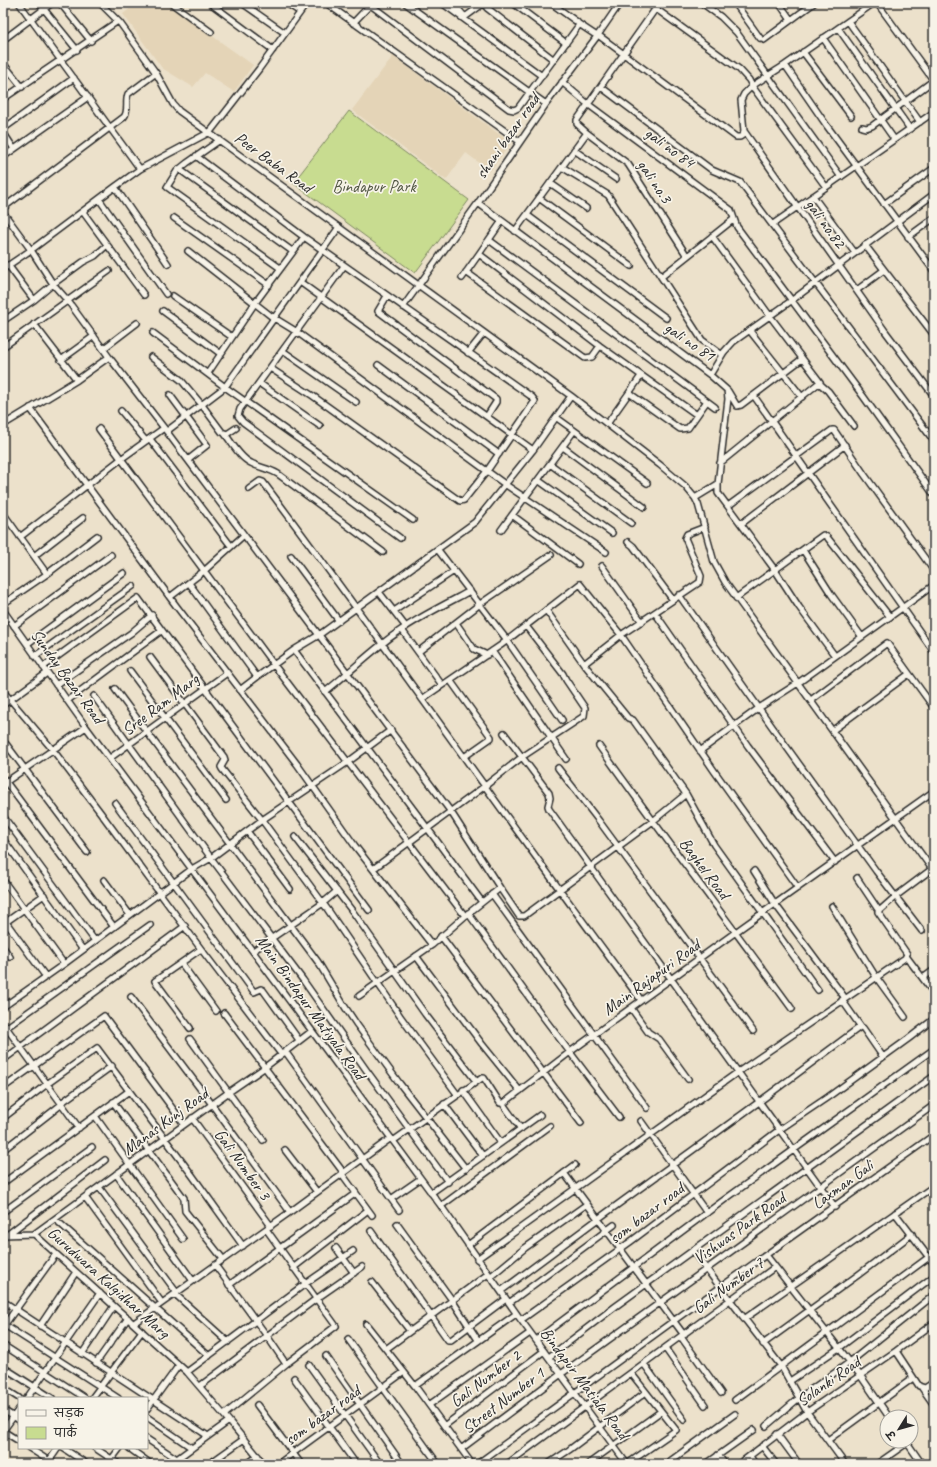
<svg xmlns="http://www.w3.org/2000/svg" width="937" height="1467" viewBox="0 0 937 1467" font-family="Caveat,'Playpen Sans Deva',sans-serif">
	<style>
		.built { fill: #e4d4b7 }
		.green { fill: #c8dc90; stroke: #7a845e }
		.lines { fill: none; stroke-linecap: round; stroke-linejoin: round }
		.minor-casing { stroke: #2b2b2b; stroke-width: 8 }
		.minor { stroke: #f7f3e8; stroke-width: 5 }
		.labels { text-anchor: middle; stroke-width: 3.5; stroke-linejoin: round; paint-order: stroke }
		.street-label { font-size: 17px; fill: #2b2b2b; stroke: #f7f3e8 }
		.park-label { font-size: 17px; fill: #525744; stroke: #f7f3e8 }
	</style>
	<rect width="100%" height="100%" fill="#ece1cb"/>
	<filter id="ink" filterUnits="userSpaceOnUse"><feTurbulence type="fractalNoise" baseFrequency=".025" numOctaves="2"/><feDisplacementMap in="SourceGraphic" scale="8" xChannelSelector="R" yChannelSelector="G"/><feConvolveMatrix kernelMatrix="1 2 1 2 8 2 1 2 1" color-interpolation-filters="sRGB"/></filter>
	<g filter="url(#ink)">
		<path class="built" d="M 137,3 L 166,3 L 253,65 L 234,92 L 205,73 L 193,87 L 162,68 L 123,14 Z
			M 393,56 L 511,143 L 490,171 L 466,153 L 446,180 L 352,110 Z"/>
		<path class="green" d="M 349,111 L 469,200 L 415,273 L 293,183 Z"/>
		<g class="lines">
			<defs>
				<path id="minor" d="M 19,3 L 140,169
					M 39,3 L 77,50
					M 60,3 L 91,41
					M 100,3 L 120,23 L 156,73 L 173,104 L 179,111 L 571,396 L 660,465 L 685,486 L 695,498 L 698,504 L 714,562 L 725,582 L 932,869 L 896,896 L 878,912 L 905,951 L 907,954 L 905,958 L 738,1072 L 477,1259
					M 171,3 L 211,32
					M 210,3 L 273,50
					M 242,3 L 285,33
					M 286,3 L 300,12
					M 326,3 L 519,141
					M 368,3 L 509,109 L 514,110 L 518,108 L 579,25 L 577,22 L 551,3
					M 405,3 L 546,104
					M 442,3 L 542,76
					M 453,3 L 465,17 L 484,3
					M 513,3 L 566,43
					M 702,3 L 721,17 L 737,33 L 841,177
					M 735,3 L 760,38
					M 779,3 L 791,20
					M 874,3 L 785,65 L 827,126 L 934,271
					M 877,3 L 934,81
					M 930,3 L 934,8
					M 487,8 L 554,60
					M 848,21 L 920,122
					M 353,23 L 372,3
					M 579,24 L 597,36
					M 838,28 L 910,129
					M 598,35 L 736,137 L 740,137 L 743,135 L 744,131 L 741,100 L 744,94 L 752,86 L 749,80 L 739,69 L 648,3
					M 823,38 L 894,139
					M 3,40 L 52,3
					M 764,40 L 814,3
					M 803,52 L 851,116
					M 3,63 L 22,87
					M 785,65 L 752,86 L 826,187
					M 562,82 L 589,105 L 731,210 L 737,227 L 863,396 L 934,495
					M 601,87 L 712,170 L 740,182 L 934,441
					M 3,99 L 118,21
					M 862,127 L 866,128 L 872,126 L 934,80
					M 3,129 L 74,78
					M 744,131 L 885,331 L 934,396
					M 3,132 L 14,149
					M 587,133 L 628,164 L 687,256
					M 220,140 L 187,163 L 177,171 L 167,187 L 280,268
					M 574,150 L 616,179
					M 196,156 L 304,237 L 532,397 L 535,401 L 487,471 L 464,500 L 460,501 L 313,396 L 270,368
					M 3,157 L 88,97
					M 562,167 L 608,195 L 702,340 L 722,355
					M 179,169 L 292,251
					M 550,183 L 586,208
					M 115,187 L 168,264
					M 813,196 L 855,253
					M 539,198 L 631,266
					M 99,199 L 166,294
					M 478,203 L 710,375 L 724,352 L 733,342 L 791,301 L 934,194
					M 884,204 L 934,168
					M 3,208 L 124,117 C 129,111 125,102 128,94 L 156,73
					M 3,212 L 31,250 L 53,284 L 68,301 L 109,357 L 164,428 L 319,635 L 294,650 L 257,677
					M 83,212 L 144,295
					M 527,215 L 666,318
					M 174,218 L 269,285
					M 502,221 L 479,254 L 600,346 L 697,415
					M 773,224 L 934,112
					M 515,231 L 586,134 L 587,133 L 577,124 L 577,120 L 656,8
					M 712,236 L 770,316 L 820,382 L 720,463
					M 908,237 L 934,218
					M 489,240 L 715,407
					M 865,245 L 934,335
					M 188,251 L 271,316 L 297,332 L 506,485 L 606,552
					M 8,265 L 34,300
					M 344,266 L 240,409 L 238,416 L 243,422 L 400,538
					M 3,269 L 31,250 L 115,187 L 140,169 L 210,132 L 259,69 L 307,3
					M 466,272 L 585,358 L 592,357 L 600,346
					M 661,277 L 734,219
					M 462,278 L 479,254
					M 300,282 L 533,450
					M 857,290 L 884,270
					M 173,296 L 232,337
					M 387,296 L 378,311 L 496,399 L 496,402 L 487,416
					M 403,307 L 478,203 L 546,104 L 598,35 L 620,3
					M 163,311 L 221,354
					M 3,321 L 34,300 L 53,284 L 83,262 L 95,256 L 107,245
					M 34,324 L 77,380 L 109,357
					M 750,331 L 802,397
					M 153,333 L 225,387 L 413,520
					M 3,347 L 109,271
					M 103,349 L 137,323
					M 283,351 L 356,402
					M 468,353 L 484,333
					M 151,357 L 181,380 L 202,405 L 222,432 L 227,434 L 236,428
					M 61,360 L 94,336
					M 378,365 L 499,454
					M 208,373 L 255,303 L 304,237
					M 259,383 L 320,426
					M 819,383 L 828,391 L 854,426
					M 728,391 L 737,406 L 741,405 L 802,359
					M 629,393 L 680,429 L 688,428 L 707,401
					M 170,395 L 207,445 L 188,460
					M 754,396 L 934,652
					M 30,408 L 177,607 L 297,764 L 355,846 L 432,945
					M 121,411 L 146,441
					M 557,418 L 647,483
					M 607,424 L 641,376
					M 3,425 L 77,380
					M 99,429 L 274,665 L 465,916
					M 167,431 L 225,387 L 339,227
					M 225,434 C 232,443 240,458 251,463 C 260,468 268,468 278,474 L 383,552
					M 150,439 L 231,546
					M 563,447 L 644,507
					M 550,464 L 631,523
					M 538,480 L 612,533
					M 718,484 L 718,493 L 775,570 L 799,607 L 835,656
					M 249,489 L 260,481 L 263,482 C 392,653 513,829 641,1000
					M 695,498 L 718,484 L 728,399 L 727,390 L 710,375
					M 728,506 L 832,430 L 834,430 L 864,474 L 934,571
					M 3,513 L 47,574
					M 512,515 L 578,564
					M 741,524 L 845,445
					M 501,530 L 574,431
					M 20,537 L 121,459 L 164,428
					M 628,542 L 633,546 L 673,600
					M 438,550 L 507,640 L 562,720
					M 803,550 L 831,594 L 862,637
					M 34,556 L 83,518
					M 291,556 L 339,621
					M 602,566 L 642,622
					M 189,583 L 257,677 L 240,690
					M 379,592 L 406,627
					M 679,595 L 773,728 L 876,871 L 922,931
					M 170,597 L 204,571 L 244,535
					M 736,598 L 823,535 L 827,537 L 890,617
					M 3,604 L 47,574 L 97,536
					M 3,610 L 86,727 L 312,1031 L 441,1206 L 521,1320 L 627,1464
					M 546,610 L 584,664 L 628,718 L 633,720 L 686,794 L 714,845 L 818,990
					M 394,611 L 454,571
					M 655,613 L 748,746 L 835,862
					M 456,623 L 474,649 L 487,655
					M 14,626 L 111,555
					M 402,630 L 442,685
					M 27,644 L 124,573
					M 294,650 L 428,829 L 482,902
					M 492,651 L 566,759
					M 418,652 L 480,604 L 551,555
					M 35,656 L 133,586
					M 150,657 L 224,757 L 225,760 L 221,767 L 222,769 L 262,820 L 328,910 L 400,1016 L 457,1094
					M 584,664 L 621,635 L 700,582 L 701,576 L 685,538 L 687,534 L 705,527
					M 43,667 L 138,598 L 369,910
					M 130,671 L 226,800
					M 450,680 L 491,737 L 491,738 L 464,757
					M 56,685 L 131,633 L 152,615
					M 115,689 L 318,962 L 345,1007 L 357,1025 L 400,1084 L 466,1169
					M 3,691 L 53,750 L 100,812 L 201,949 L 281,1054
					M 325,692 C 345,676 363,659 382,644 C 409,622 440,607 470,591
					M 94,696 L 211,858 L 303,980 L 367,1071 L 448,1182
					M 422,699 L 501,645 L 580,584 L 621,635 L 715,772 L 798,888
					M 68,700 L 161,631
					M 811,700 L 887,643 L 934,708
					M 3,705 L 47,673
					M 833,730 L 909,674
					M 504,733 L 549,793 L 550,798 L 548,806 L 549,809 L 835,1207
					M 6,744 L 87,852
					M 599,746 C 662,835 728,921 792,1009
					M 700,751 L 759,708 L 798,683 L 934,585
					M 110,758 L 227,673
					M 558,768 L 599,821 L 753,1031
					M 3,778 L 114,927
					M 3,784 L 86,727
					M 115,803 L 254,992 L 261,989 L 263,990 L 299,1040
					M 3,816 L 95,941
					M 247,831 L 290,889
					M 295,837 L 353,912 L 425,1014 L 476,1081
					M 3,839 L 83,950
					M 373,869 L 485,786 L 522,757 L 584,716 L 585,708 L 566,680 L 563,674 L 526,626
					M 754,871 L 775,904 L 845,998
					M 857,878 L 879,911
					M 3,880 L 64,964
					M 104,880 L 130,915
					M 500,888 L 451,812 L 319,635 L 475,522 L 533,450 L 571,396
					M 492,894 L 647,1108
					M 832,906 L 876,977 L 905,1017
					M 468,913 L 544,1018 L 619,1117
					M 3,918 L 46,977
					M 3,924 L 44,895
					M 441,936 L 581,1123
					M 3,947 L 10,957
					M 253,951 L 323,903 L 337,891
					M 416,956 L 482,1044 L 520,1091
					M 906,956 L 930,988
					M 181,963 L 216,1011
					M 923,978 L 934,970
					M 359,996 L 432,945 L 465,916 L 500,888 L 519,916 L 524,916 L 653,821 L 686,794
					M 131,997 L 208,1099 L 290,1212
					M 842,1000 L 861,1027
					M 3,1007 L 64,964 L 192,869 L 211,858 L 262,820 L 348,762 L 391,730
					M 631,1008 L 648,1032 L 659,1039 L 688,1079
					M 224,1013 L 343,1172
					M 3,1023 L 79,1128
					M 190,1028 L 155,981 L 201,949
					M 3,1030 L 150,925
					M 190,1039 L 263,1140
					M 285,1051 L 399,1210
					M 3,1060 L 185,926
					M 3,1088 L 104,1016 L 184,1124
					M 463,1090 L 501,1143
					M 113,1102 L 184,1198 L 185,1211 L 223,1259
					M 61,1103 L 112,1066
					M 444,1104 L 483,1156
					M 503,1104 L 521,1129
					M 95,1116 L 183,1239
					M 3,1118 L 47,1084 L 97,1048 L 192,1175 L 243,1246
					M 192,1118 L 271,1226
					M 641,1121 L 707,1213
					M 393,1141 L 482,1078 L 484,1078 L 500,1103 L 504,1103 L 570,1052 L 744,926 L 934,791
					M 3,1150 L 62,1104
					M 285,1150 L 317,1192
					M 564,1173 L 684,1335
					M 116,1174 L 193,1281
					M 342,1174 L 372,1215
					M 3,1183 L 129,1091
					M 99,1187 L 177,1293
					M 431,1193 L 540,1115
					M 85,1197 L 162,1303
					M 391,1199 L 420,1179
					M 441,1206 L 550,1126
					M 3,1212 L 92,1147
					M 895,1213 L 934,1264
					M 55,1219 L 209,1356
					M 397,1224 L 452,1300 L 478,1340
					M 371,1231 L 448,1340 L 451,1340 L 506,1299
					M 34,1234 L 229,1092 L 264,1068 L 312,1031
					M 3,1235 L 34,1234 L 187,1372 L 229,1421
					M 7,1235 L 105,1160
					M 468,1245 L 575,1165
					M 336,1248 L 354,1273
					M 693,1251 L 720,1287 L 781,1366 L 807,1412 L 845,1464
					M 766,1255 L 860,1375 L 889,1417
					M 215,1265 L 267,1336 L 286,1364
					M 293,1268 L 368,1210
					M 490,1277 L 525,1248 L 587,1204
					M 372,1282 L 410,1331
					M 229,1285 L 356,1193
					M 501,1291 L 606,1213 L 759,1102 L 860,1027 L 863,1028 L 883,1057
					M 175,1294 L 228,1342
					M 3,1301 L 208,1436
					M 509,1303 L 614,1225
					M 744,1319 L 934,1186
					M 521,1320 L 630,1242 L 779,1130 L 828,1097 L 908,1039 L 934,1019
					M 134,1323 L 290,1212 L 391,1138
					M 3,1324 L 118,1398
					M 366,1324 L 415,1386 L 472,1464
					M 40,1326 L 76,1272
					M 3,1327 L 56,1254
					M 681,1337 L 721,1393
					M 348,1339 L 438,1464
					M 536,1340 L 724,1200 L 934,1049
					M 763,1344 L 858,1275 L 912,1234
					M 3,1345 L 85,1398
					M 665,1348 L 705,1405
					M 386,1349 L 488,1274
					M 896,1351 L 919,1386 L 925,1388 L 934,1382
					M 82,1354 L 114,1306
					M 326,1356 L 402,1464
					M 549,1357 L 616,1306 L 934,1076
					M 96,1363 L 128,1318
					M 644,1364 L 684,1420
					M 309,1365 L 380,1464
					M 3,1367 L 52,1398
					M 187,1372 L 305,1284 L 353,1251
					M 294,1378 L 356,1464
					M 790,1381 L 839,1348 L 934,1276
					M 200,1386 L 316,1299 L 362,1267
					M 415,1386 L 516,1314
					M 3,1388 L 19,1398
					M 922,1388 L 934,1405
					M 27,1398 L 100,1293
					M 92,1398 L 142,1331
					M 735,1400 L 929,1257
					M 257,1405 L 301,1464
					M 429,1405 L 530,1333
					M 147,1409 L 179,1365
					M 3,1410 L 19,1420
					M 224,1415 L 286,1364 L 336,1326 L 266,1229
					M 147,1417 L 192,1448
					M 444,1426 L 544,1351
					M 766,1426 L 799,1398 L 850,1362 L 934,1295
					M 3,1431 L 19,1409
					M 3,1431 L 19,1441
					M 777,1434 L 799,1464
					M 147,1439 L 177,1459
					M 828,1440 L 913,1378
					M 906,1441 L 922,1464
					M 762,1446 L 776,1464
					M 29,1448 L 54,1464
					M 63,1448 L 87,1464
					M 95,1448 L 119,1464
					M 129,1448 L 151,1464
					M 461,1449 L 561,1374 L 934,1105
					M 718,1455 L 725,1464
					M 750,1456 L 755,1464
					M 47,1464 L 58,1448
					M 108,1464 L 120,1448
					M 170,1464 L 229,1421 L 264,1464
					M 209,1464 L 244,1439
					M 247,1464 L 258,1456
					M 278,1464 L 404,1372
					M 477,1464 L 683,1314 L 934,1135
					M 507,1464 L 775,1267
					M 548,1464 L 569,1450 L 646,1392
					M 588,1464 L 660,1412
					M 627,1464 L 676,1430 L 631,1373
					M 666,1464 L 735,1414
					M 706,1464 L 754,1430
					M 739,1464 L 807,1412 L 896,1351 L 934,1323
					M 877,1464 L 907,1443"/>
			</defs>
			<use href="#minor" class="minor-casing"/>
			<use href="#minor" class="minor"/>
		</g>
	</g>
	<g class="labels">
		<g class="street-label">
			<text transform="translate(507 136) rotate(-55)" y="6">shani bazar road</text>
			<text transform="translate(670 147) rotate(36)" y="6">gali no 84</text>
			<text transform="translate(274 162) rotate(36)" y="6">Peer Baba Road</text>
			<text transform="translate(655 181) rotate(56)" y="6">gali no.3</text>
			<text transform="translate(826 223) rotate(54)" y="6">gali no.82</text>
			<text transform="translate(690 341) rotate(34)" y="6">gali no 81</text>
			<text transform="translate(68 676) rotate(54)" y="6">Sunday Bazar Road</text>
			<text transform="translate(160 704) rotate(-37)" y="6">Sree Ram Marg</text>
			<text transform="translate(705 868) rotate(53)" y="6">Baghel Road</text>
			<text transform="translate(651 977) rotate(-36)" y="6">Main Rajapuri Road</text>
			<text transform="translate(311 1007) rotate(54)" y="6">Main Bindapur Matiyala Road</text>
			<text transform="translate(165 1121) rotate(-36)" y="6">Manas Kunj Road</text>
			<text transform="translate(243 1164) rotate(54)" y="6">Gali Number 3</text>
			<text transform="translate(842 1184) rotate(-36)" y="6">Laxman Gali</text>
			<text transform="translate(646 1213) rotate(-37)" y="6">som bazar road</text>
			<text transform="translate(739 1228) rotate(-36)" y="6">Vishwas Park Road</text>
			<text transform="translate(109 1282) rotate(42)" y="6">Gurudwara Kalgidhar Marg</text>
			<text transform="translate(728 1285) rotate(-36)" y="6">Gali Number 7</text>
			<text transform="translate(485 1378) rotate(-37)" y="6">Gali Number 2</text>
			<text transform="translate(828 1381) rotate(-35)" y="6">Solanki Road</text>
			<text transform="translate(585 1383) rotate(53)" y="6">Bindapur Matiala Road</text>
			<text transform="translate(503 1400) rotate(-37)" y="6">Street Number 1</text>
			<text transform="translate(322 1415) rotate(-36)" y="6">som bazar road</text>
		</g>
		<g class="park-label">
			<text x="374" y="192">Bindapur Park</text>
		</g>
	</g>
	<rect width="937" height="1467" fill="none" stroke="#f7f3e8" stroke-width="16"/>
	<rect x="8" y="8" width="921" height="1451" fill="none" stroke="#2b2b2b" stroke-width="1.5" filter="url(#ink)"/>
	<rect x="18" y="1397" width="130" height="52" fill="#f7f3e8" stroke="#a5a39c"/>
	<rect x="26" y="1410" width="20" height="6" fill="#f7f3e8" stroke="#a5a39c"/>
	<text x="54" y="1417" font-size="12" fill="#2b2b2b">सड़क</text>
	<rect x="26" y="1427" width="20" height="12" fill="#c8dc90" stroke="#a5a39c"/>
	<text x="54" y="1437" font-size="12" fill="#2b2b2b">पार्क</text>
	<g transform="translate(899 1429) rotate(233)"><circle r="19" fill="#f7f3e8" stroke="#a5a39c"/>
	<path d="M0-3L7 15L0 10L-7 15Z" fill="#2b2b2b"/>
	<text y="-6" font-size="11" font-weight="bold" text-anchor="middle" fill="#2b2b2b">उ</text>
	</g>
</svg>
